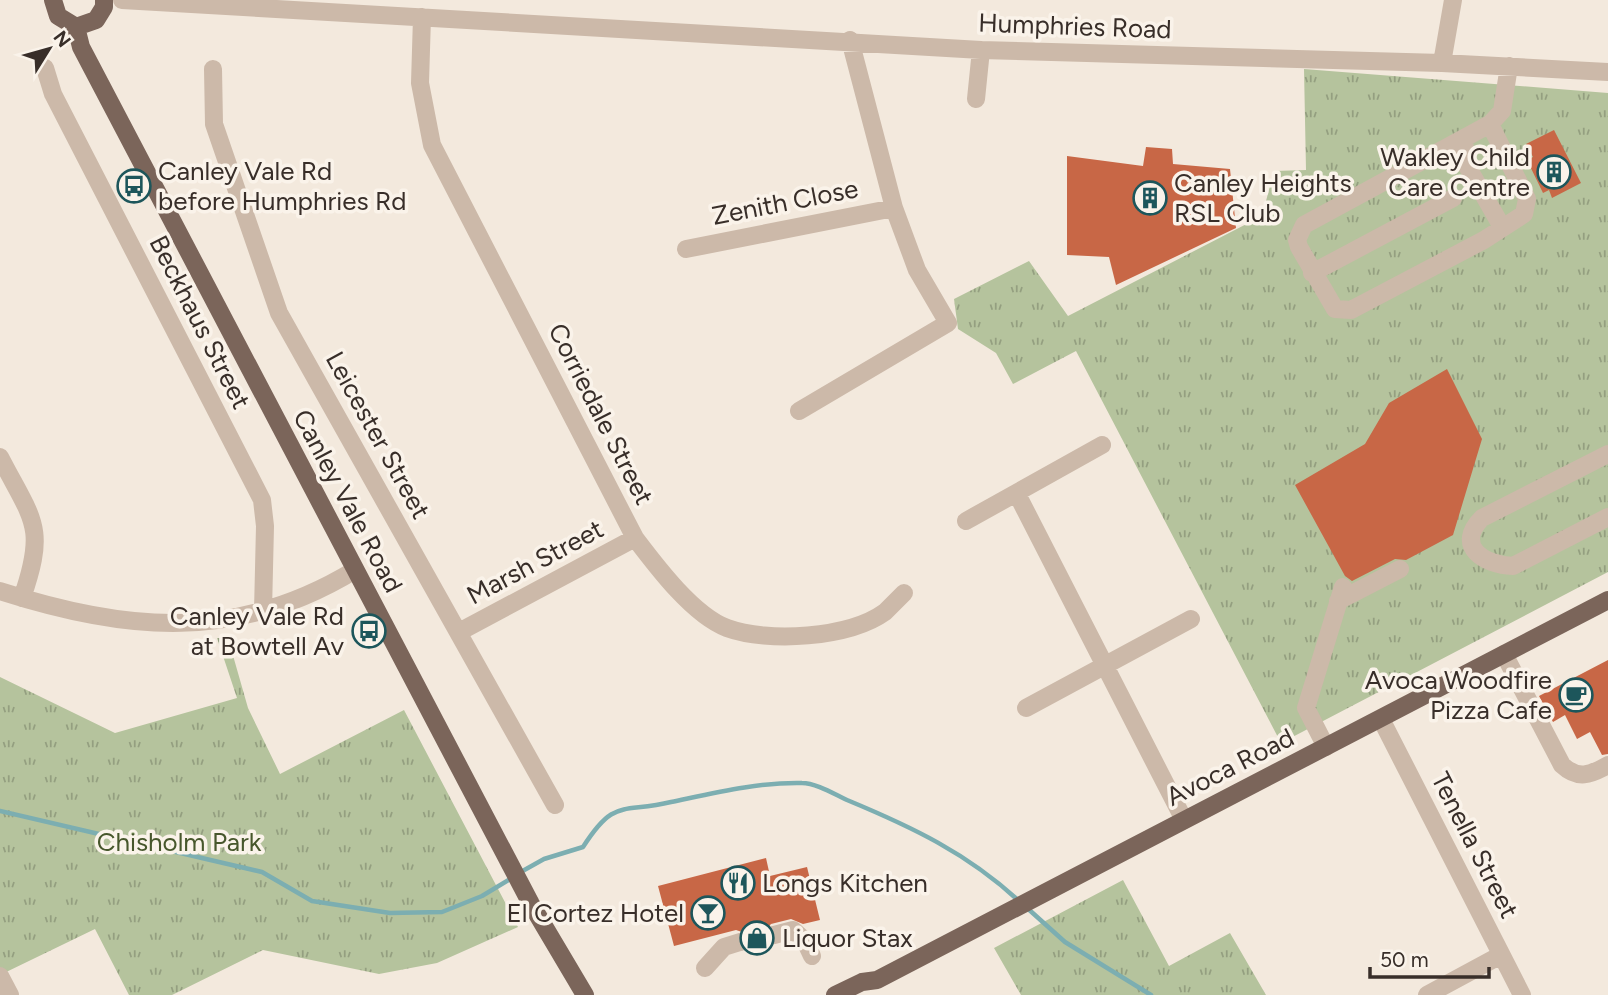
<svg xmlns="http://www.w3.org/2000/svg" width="1608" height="995" viewBox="0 0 1608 995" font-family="Figtree,sans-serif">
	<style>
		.park { fill: url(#park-tufts) }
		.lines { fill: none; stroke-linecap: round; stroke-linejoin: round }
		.stream { stroke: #7caeb1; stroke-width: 4.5 }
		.building { fill: #c86746 }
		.minor-tunnel { stroke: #cec4b9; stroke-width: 18; stroke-dasharray: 18 9; stroke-linecap: butt }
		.minor { stroke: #ccb9a9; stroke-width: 18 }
		.major { stroke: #7b655a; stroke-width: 18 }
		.labels { text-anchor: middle; stroke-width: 7; stroke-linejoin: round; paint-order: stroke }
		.street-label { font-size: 26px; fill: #382e29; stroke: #faf3ea }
		.poi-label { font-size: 26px; fill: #382e29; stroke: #faf3ea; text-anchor: end }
		.park-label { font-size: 26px; fill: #47572c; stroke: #faf3ea }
	</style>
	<defs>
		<pattern id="park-tufts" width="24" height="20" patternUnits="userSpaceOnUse" patternTransform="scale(1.75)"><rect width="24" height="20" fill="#b5c39d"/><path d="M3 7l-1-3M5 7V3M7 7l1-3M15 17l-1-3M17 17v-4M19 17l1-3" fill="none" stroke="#949f80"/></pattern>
	</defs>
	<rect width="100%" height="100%" fill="#f3e9dd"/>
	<path class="park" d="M 1304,69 L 1608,93 L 1608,572 L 1281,743 L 1076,351 L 1013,384 L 996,353 L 958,329 L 954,299 L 1029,261 L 1068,316 L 1262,216 L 1274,171 L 1306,170 Z
		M 217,638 L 228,638 L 248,708 L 280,774 L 404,710 L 518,927 L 437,963 L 379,974 L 263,950 L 172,995 L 129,995 L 95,929 L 0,975 L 0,677 L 115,733 L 237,698 Z
		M 1123,880 L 1169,966 L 1230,933 L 1266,995 L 1021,995 L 994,948 Z"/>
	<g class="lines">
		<path class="stream" d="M 0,811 L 262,872 L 312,901 L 390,913 L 442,912 L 482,896 L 512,878
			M 519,873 L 544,859 L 583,847 C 615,797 622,814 671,802 C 714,793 759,782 802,783 C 816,783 834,794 847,800 C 912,827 967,853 1019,901
			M 1026,907 L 1065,942 L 1151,995"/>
	</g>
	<path class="building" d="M 1554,130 L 1581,183 L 1552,198 L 1549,190 L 1543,193 L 1527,160 L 1533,157 L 1526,144 Z
		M 1146,147 L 1172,149 L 1173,164 L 1230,169 L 1236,228 L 1116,285 L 1109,257 L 1067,255 L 1067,156 L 1143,166 Z
		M 1447,369 L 1482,439 L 1453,535 L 1406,560 L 1395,559 L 1352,581 L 1345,576 L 1295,485 L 1365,444 L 1389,403 Z
		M 1608,660 L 1608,754 L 1602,755 L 1590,732 L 1577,739 L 1565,715 L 1553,722 L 1539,696 Z
		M 766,858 L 770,876 L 807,867 L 820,920 L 803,924 L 791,919 L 771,924 L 763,933 L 768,944 L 749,949 L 751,939 L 748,934 L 736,930 L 674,946 L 658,886 Z"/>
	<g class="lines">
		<path class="minor-tunnel" d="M 740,942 L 774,935"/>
		<path class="minor" d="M 122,0 L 981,50 L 1442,63 L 1608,72
			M 422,17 L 420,83 L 432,145 L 635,538 C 657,567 693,615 727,628 C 768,643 849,638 885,612 C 891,606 898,599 904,593
			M 1442,63 L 1453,0
			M 45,68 L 53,94 L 262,500 L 265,526 L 263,611
			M 213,69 L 214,124 L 279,313 L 555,805
			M 976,99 L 981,50
			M 1490,124 L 1527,199 L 1524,214 L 1484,240 L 1351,310 L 1335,309 L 1299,247 L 1297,240 L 1304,225 L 1490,124 L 1502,111 L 1509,66
			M 1465,141 L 1463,159 L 1502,227
			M 686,249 L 894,208
			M 1312,273 L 1453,198
			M 799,411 L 948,323 L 917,270 L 894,208 L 850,40
			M 1608,454 L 1482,518 C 1454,546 1484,565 1513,566 L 1608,517
			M 0,457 C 33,521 47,526 22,598
			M 1017,494 L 1184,820
			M 966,521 L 1102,445
			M 0,591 C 127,632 237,642 355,570
			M 1338,601 L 1400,569
			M 459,632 L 635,538
			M 1504,654 L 1562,765 C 1578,780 1590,775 1608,765
			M 1026,708 L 1191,619
			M 1381,719 L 1522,995
			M 1326,747 L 1306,708 L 1343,587
			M 774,935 L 793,930 L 805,941 L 812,956
			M 705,968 L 724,947 L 740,942
			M 0,976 L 10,995
			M 1427,995 L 1501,955"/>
		<path class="major" d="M 53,0 L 58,16 L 76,27 L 96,20 L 104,7 L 104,0
			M 76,27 L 81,47 L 531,904 L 585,995
			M 835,995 L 862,982 L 877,980 L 1608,600"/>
	</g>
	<defs>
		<symbol id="building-ring" viewBox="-11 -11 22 22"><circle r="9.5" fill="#faf3ea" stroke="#1d565b" stroke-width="1.5"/><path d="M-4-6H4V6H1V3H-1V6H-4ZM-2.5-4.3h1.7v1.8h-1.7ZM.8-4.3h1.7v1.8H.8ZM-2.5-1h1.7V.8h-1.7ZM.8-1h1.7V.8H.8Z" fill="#1d565b"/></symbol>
		<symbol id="bus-ring" viewBox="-11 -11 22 22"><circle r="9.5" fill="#faf3ea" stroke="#1d565b" stroke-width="1.5"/><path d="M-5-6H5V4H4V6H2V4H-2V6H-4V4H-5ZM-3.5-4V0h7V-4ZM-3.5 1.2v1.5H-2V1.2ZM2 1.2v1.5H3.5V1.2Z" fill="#1d565b"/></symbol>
		<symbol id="cafe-ring" viewBox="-11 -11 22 22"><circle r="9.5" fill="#faf3ea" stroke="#1d565b" stroke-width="1.5"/><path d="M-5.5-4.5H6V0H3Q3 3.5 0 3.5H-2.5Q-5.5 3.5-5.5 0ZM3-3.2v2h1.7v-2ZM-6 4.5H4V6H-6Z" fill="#1d565b"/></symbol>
		<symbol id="restaurant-ring" viewBox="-11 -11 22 22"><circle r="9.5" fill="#faf3ea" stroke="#1d565b" stroke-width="1.5"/><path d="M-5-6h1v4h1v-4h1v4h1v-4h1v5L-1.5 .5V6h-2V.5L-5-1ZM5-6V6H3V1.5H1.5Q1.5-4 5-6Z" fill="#1d565b"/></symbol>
		<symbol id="bar-ring" viewBox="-11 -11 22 22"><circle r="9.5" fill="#faf3ea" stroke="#1d565b" stroke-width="1.5"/><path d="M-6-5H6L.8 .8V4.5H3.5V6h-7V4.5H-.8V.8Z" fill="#1d565b"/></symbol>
		<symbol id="shop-ring" viewBox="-11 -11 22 22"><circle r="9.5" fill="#faf3ea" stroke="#1d565b" stroke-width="1.5"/><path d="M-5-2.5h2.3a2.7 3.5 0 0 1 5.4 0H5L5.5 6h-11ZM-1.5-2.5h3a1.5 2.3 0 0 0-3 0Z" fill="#1d565b"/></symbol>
	</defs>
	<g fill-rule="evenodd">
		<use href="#building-ring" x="1535" y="153" width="38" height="38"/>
		<use href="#bus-ring" x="115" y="167" width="38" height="38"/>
		<use href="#building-ring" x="1131" y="179" width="38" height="38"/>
		<use href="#bus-ring" x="350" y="612" width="38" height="38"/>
		<use href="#cafe-ring" x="1557" y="676" width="38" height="38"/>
		<use href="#restaurant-ring" x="719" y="864" width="38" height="38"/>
		<use href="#bar-ring" x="689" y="894" width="38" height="38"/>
		<use href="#shop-ring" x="738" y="919" width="38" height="38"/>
	</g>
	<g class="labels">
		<g class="street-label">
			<text transform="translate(1075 26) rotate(2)" y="9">Humphries Road</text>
			<text transform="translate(785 202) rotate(-11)" y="9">Zenith Close</text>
			<text transform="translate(200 322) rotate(63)" y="9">Beckhaus Street</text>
			<text transform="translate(601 414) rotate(63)" y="9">Corriedale Street</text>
			<text transform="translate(378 435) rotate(61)" y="9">Leicester Street</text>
			<text transform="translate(348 501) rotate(62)" y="9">Canley Vale Road</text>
			<text transform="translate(535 562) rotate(-28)" y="9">Marsh Street</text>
			<text transform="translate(1230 767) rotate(-27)" y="9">Avoca Road</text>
			<text transform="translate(1475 845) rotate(63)" y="9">Tenella Street</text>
		</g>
		<g class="poi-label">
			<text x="1530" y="166">Wakley Child<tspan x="1530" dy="30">Care Centre</tspan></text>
			<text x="158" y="180" text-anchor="start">Canley Vale Rd<tspan x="158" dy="30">before Humphries Rd</tspan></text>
			<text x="1174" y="192" text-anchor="start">Canley Heights<tspan x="1174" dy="30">RSL Club</tspan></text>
			<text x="344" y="625">Canley Vale Rd<tspan x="344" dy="30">at Bowtell Av</tspan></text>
			<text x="1552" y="689">Avoca Woodfire<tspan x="1552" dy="30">Pizza Cafe</tspan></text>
			<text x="762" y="892" text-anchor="start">Longs Kitchen</text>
			<text x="684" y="922">El Cortez Hotel</text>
			<text x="782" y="947" text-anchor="start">Liquor Stax</text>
		</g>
		<g class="park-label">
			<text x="179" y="851">Chisholm Park</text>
		</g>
	</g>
	<g transform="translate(49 49) rotate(53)" stroke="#faf3ea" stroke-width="5" paint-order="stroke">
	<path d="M0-5L12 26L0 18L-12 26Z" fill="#382e29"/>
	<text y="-10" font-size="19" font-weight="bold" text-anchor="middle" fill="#382e29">N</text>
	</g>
	<path d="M1370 967v10h119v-10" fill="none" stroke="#382e29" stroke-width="3.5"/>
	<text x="1380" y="967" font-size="21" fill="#382e29" stroke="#faf3ea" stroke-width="5" paint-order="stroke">50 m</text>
</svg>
